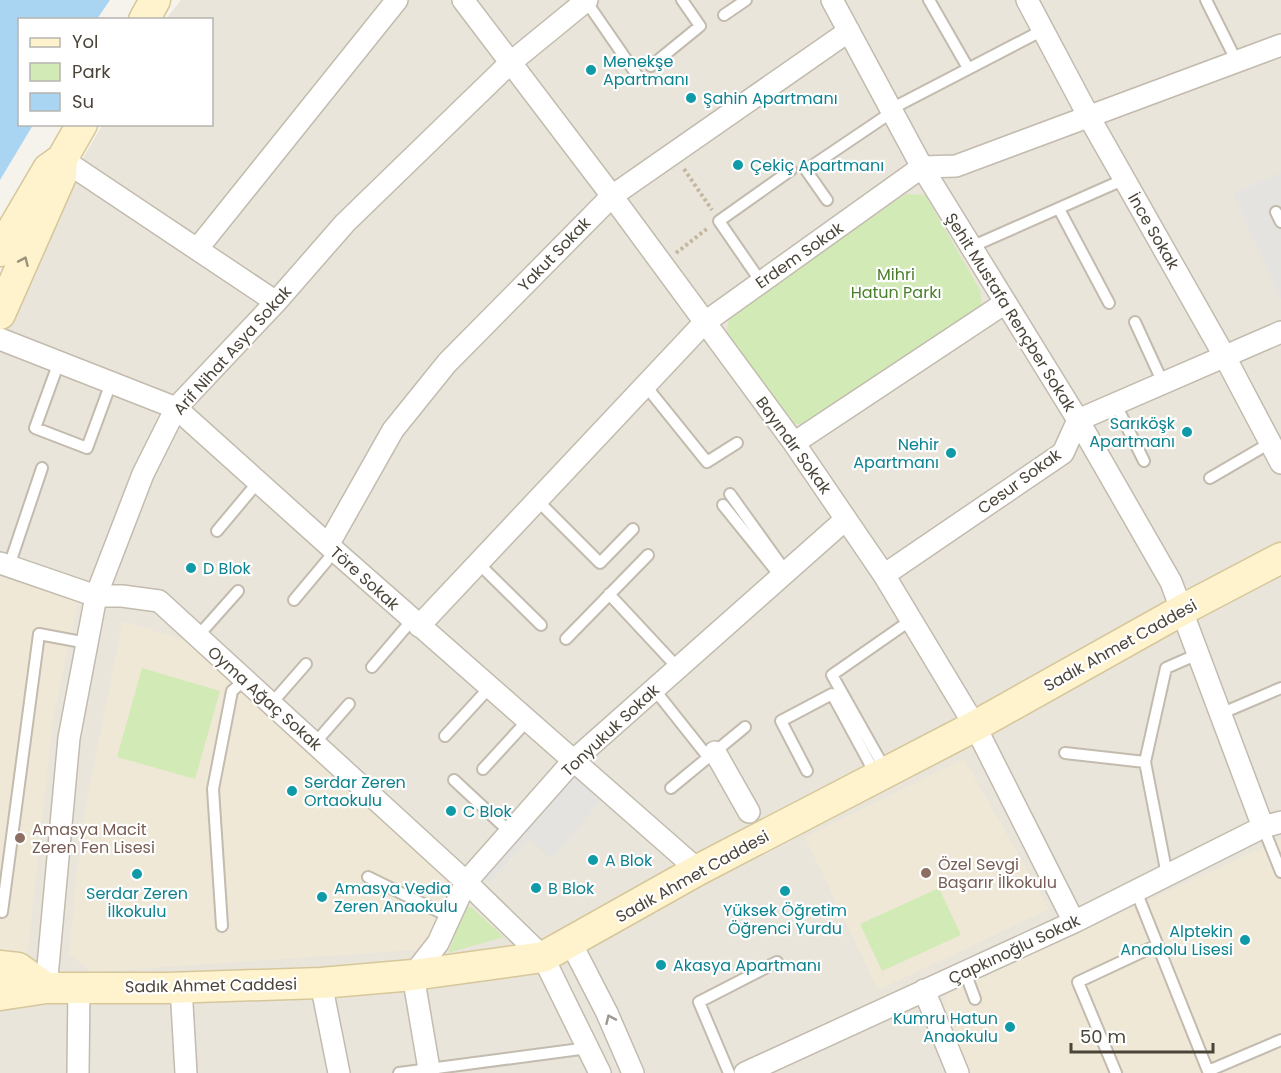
<svg xmlns="http://www.w3.org/2000/svg" width="1281" height="1073" viewBox="0 0 1281 1073" font-family="Poppins,sans-serif">
	<style>
		.residential { fill: #eae5da }
		.education { fill: #efe8d6 }
		.green { fill: #d2eab5 }
		.parking { fill: #e5e3e0 }
		.water { fill: #a9d4f2 }
		.lines { fill: none; stroke-linecap: round; stroke-linejoin: round }
		.lane-casing { stroke: #c2bbae; stroke-width: 14 }
		.street-casing { stroke: #c2bbae; stroke-width: 24 }
		.secondary-casing { stroke: #d6c79b; stroke-width: 33 }
		.path { stroke: #c4b79f; stroke-width: 4; stroke-dasharray: 3 3; stroke-linecap: butt }
		.lane { stroke: #fff; stroke-width: 10 }
		.street { stroke: #fff; stroke-width: 21 }
		.secondary { stroke: #fff3cd; stroke-width: 30 }
		.oneway { stroke: #9c937c }
		.oneway2 { stroke: #9c9892 }
		.culture-dot { fill: #0f9aa8; stroke: #fff; stroke-width: 2 }
		.education-dot { fill: #8d6e63; stroke: #fff; stroke-width: 2 }
		.labels { text-anchor: middle; stroke-width: 4.5; stroke-linejoin: round; paint-order: stroke }
		.culture-label { font-size: 16px; fill: #0d838f; stroke: #fff; text-anchor: start }
		.street-label { font-size: 16px; fill: #4b4439; stroke: #fff }
		.park-label { font-size: 16px; fill: #4a7f2a; stroke: #fff }
		.education-label { font-size: 16px; fill: #785e54; stroke: #fff; text-anchor: start }
	</style>
	<rect width="100%" height="100%" fill="#f6f3ec"/>
	<path class="residential" d="M 181,0 L 1281,0 L 1281,1073 L 0,1073 L 0,337 L 70,181 L 102,125 L 212,124 L 212,20 L 166,19 Z"/>
	<path class="education" d="M 0,575 L 78,602 L 53,718 L 27,959 L 0,957 Z
		M 123,621 L 203,646 L 447,877 L 429,949 L 92,972 L 69,954 L 81,830 Z
		M 964,759 L 1049,909 L 878,990 L 805,837 Z
		M 1281,839 L 1281,1073 L 969,1073 L 944,1007 L 947,994 Z"/>
	<path class="green" d="M 906,194 L 925,195 L 980,290 L 982,307 L 808,424 L 795,424 L 726,333 L 730,315 Z
		M 142,668 L 220,691 L 195,779 L 117,757 Z
		M 939,888 L 961,935 L 882,971 L 860,924 Z
		M 466,907 L 471,907 L 504,937 L 448,953 Z"/>
	<path class="parking" d="M 1281,172 L 1281,300 L 1233,194 Z
		M 572,773 L 601,801 L 551,859 L 528,839 L 489,883 L 480,875 Z"/>
	<path class="water" d="M 0,0 L 110,0 L 97,19 L 20,20 L 20,124 L 33,125 L 0,180 Z"/>
	<g class="lines">
		<defs>
			<path id="lane" d="M 929,0 L 968,68
				M 1206,0 L 1237,62
				M 586,1 L 639,78
				M 724,15 L 746,0
				M 651,66 L 700,26 L 682,0
				M 891,109 L 1043,30
				M 827,200 L 806,170 L 892,112
				M 1059,209 L 1109,303
				M 1276,212 L 1281,222
				M 971,247 L 1125,179
				M 761,282 L 719,221 L 791,170
				M 1135,322 L 1163,383
				M 59,362 L 35,428 L 87,448 L 111,383
				M 645,385 L 707,462 L 737,443
				M 1115,403 L 1144,461
				M 1210,478 L 1270,443
				M 730,494 L 786,572
				M 537,500 L 600,563 L 633,529
				M 723,505 L 781,577
				M 217,531 L 258,482
				M 478,563 L 541,625
				M 9,566 L 42,468
				M 609,594 L 678,668
				M 294,600 L 335,551
				M 198,636 L 238,591
				M 566,639 L 648,555
				M 372,667 L 412,620
				M 654,689 L 708,757
				M 271,704 L 306,664
				M 1220,714 L 1281,688
				M 445,736 L 489,688
				M 315,743 L 349,704
				M 1065,753 L 1145,762
				M 483,769 L 527,721
				M 807,771 L 781,721 L 832,694 L 877,777
				M 886,771 L 832,675 L 911,620
				M 454,780 L 510,832
				M 671,788 L 745,727
				M 1263,827 L 1281,872
				M 1167,875 L 1145,762 L 1166,668 L 1198,654
				M 368,877 L 450,917
				M 1136,891 L 1208,1071 L 1281,1040
				M 2,912 L 39,634 L 87,643
				M 222,926 L 213,789 L 232,691 L 245,680
				M 965,972 L 975,999
				M 399,1073 L 588,1048
				M 729,1073 L 699,1002 L 777,962
				M 1116,1073 L 1078,982 L 1157,945"/>
			<path id="street" d="M 463,0 L 612,196 L 794,443 L 884,575 L 975,726 L 1074,922
				M 832,0 L 922,167 L 1078,420 L 1171,582 L 1263,827
				M 1027,0 L 1089,117 L 1225,357 L 1281,463
				M 62,159 L 276,302
				M 198,248 L 397,0
				M 0,339 L 176,408 L 335,551 L 698,870
				M 794,443 L 1005,303
				M 328,545 L 393,430 L 447,363 L 612,196 L 849,31
				M 0,563 L 96,596 L 122,596 L 159,601 L 466,882 L 543,957 L 600,1073
				M 884,575 L 1063,453 L 1078,420 L 1281,332
				M 419,626 L 704,323 L 922,167 L 956,166 L 1281,45
				M 715,752 L 749,812
				M 571,943 L 607,1013 L 633,1073
				M 321,983 L 339,1073
				M 181,987 L 186,1073
				M 46,988 L 69,738 L 96,596 L 143,474 L 176,408 L 276,302 L 345,223 L 510,63 L 587,0
				M 924,990 L 958,1073
				M 429,1069 L 413,975 L 438,943 L 466,882 L 573,761 L 846,519
				M 78,1073 L 79,987
				M 745,1073 L 1074,922 L 1263,827 L 1281,822"/>
			<path id="secondary" d="M 144,20 L 155,0
				M 0,251 L 48,169 L 62,159 L 82,124
				M 0,314 L 61,176 L 62,159
				M 0,966 L 18,968 L 46,988
				M 0,995 L 46,988 L 167,988 L 321,983 L 413,975 L 543,957 L 698,870 L 975,726 L 1182,610 L 1281,558"/>
		</defs>
		<use href="#lane" class="lane-casing"/>
		<use href="#street" class="street-casing"/>
		<use href="#secondary" class="secondary-casing"/>
		<path class="path" d="M 684,169 L 712,210
			M 676,253 L 708,228"/>
		<use href="#lane" class="lane"/>
		<use href="#street" class="street"/>
		<use href="#secondary" class="secondary"/>
	</g>
	<defs><path id="oneway-chevron" d="M-2-3.5L2.5 0L-2 3.5" fill="none" stroke-width="1.6" stroke-linecap="round" stroke-linejoin="round" transform="scale(1.5)"/></defs>
	<use class="oneway" href="#oneway-chevron" transform="translate(24 261) rotate(-66)"/>
	<use class="oneway2" href="#oneway-chevron" transform="translate(610 1019) rotate(-114)"/>
	<g class="culture-dot">
		<circle cx="591" cy="70" r="6"/>
		<circle cx="691" cy="98" r="6"/>
		<circle cx="738" cy="165" r="6"/>
		<circle cx="1187" cy="432" r="6"/>
		<circle cx="951" cy="453" r="6"/>
		<circle cx="191" cy="568" r="6"/>
		<circle cx="292" cy="791" r="6"/>
		<circle cx="451" cy="811" r="6"/>
		<circle cx="593" cy="860" r="6"/>
		<circle cx="137" cy="874" r="6"/>
		<circle cx="536" cy="888" r="6"/>
		<circle cx="785" cy="891" r="6"/>
		<circle cx="322" cy="897" r="6"/>
		<circle cx="1245" cy="940" r="6"/>
		<circle cx="661" cy="965" r="6"/>
		<circle cx="1010" cy="1027" r="6"/>
	</g>
	<g class="education-dot">
		<circle cx="20" cy="838" r="6"/>
		<circle cx="926" cy="873" r="6"/>
	</g>
	<g class="labels">
		<g class="culture-label">
			<text x="603" y="67">Menekşe<tspan x="603" dy="18">Apartmanı</tspan></text>
			<text x="703" y="104">Şahin Apartmanı</text>
			<text x="750" y="171">Çekiç Apartmanı</text>
			<text x="1175" y="429" text-anchor="end">Sarıköşk<tspan x="1175" dy="18">Apartmanı</tspan></text>
			<text x="939" y="450" text-anchor="end">Nehir<tspan x="939" dy="18">Apartmanı</tspan></text>
			<text x="203" y="574">D Blok</text>
			<text x="304" y="788">Serdar Zeren<tspan x="304" dy="18">Ortaokulu</tspan></text>
			<text x="463" y="817">C Blok</text>
			<text x="605" y="866">A Blok</text>
			<text x="334" y="894">Amasya Vedia<tspan x="334" dy="18">Zeren Anaokulu</tspan></text>
			<text x="548" y="894">B Blok</text>
			<text x="137" y="899" text-anchor="middle">Serdar Zeren<tspan x="137" dy="18">İlkokulu</tspan></text>
			<text x="785" y="916" text-anchor="middle">Yüksek Öğretim<tspan x="785" dy="18">Öğrenci Yurdu</tspan></text>
			<text x="1233" y="937" text-anchor="end">Alptekin<tspan x="1233" dy="18">Anadolu Lisesi</tspan></text>
			<text x="673" y="971">Akasya Apartmanı</text>
			<text x="998" y="1024" text-anchor="end">Kumru Hatun<tspan x="998" dy="18">Anaokulu</tspan></text>
		</g>
		<g class="street-label">
			<text transform="translate(1154 231) rotate(60)" y="6">İnce Sokak</text>
			<text transform="translate(554 254) rotate(-46)" y="6">Yakut Sokak</text>
			<text transform="translate(799 255) rotate(-35)" y="6">Erdem Sokak</text>
			<text transform="translate(1011 312) rotate(58)" y="6">Şehit Mustafa Rençber Sokak</text>
			<text transform="translate(232 350) rotate(-48)" y="6">Arif Nihat Asya Sokak</text>
			<text transform="translate(794 445) rotate(54)" y="6">Bayındır Sokak</text>
			<text transform="translate(1019 481) rotate(-36)" y="6">Cesur Sokak</text>
			<text transform="translate(365 578) rotate(42)" y="6">Töre Sokak</text>
			<text transform="translate(1120 645) rotate(-29)" y="6">Sadık Ahmet Caddesi</text>
			<text transform="translate(265 698) rotate(42)" y="6">Oyma Ağaç Sokak</text>
			<text transform="translate(610 730) rotate(-43)" y="6">Tonyukuk Sokak</text>
			<text transform="translate(692 876) rotate(-29)" y="6">Sadık Ahmet Caddesi</text>
			<text transform="translate(1014 949) rotate(-25)" y="6">Çapkınoğlu Sokak</text>
			<text transform="translate(211 985) rotate(-1)" y="6">Sadık Ahmet Caddesi</text>
		</g>
		<g class="park-label">
			<text x="896" y="280">Mihri<tspan x="896" dy="18">Hatun Parkı</tspan></text>
		</g>
		<g class="education-label">
			<text x="32" y="835">Amasya Macit<tspan x="32" dy="18">Zeren Fen Lisesi</tspan></text>
			<text x="938" y="870">Özel Sevgi<tspan x="938" dy="18">Başarır İlkokulu</tspan></text>
		</g>
	</g>
	<rect x="18" y="18" width="195" height="108" fill="#ffffff" stroke="#b7b4b0" stroke-width="1.5"/>
	<rect x="30" y="38" width="30" height="9" fill="#fff3cd" stroke="#b7b4b0" stroke-width="1.5"/>
	<text x="72" y="48" font-size="18" fill="#4b4439">Yol</text>
	<rect x="30" y="63" width="30" height="18" fill="#d2eab5" stroke="#b7b4b0" stroke-width="1.5"/>
	<text x="72" y="78" font-size="18" fill="#4b4439">Park</text>
	<rect x="30" y="93" width="30" height="18" fill="#a9d4f2" stroke="#b7b4b0" stroke-width="1.5"/>
	<text x="72" y="108" font-size="18" fill="#4b4439">Su</text>
	<path d="M1071 1043v9h142v-9" fill="none" stroke="#4b4439" stroke-width="3"/>
	<text x="1080" y="1043" font-size="18" fill="#4b4439" stroke="#ffffff" stroke-width="4.5" paint-order="stroke">50 m</text>
</svg>
